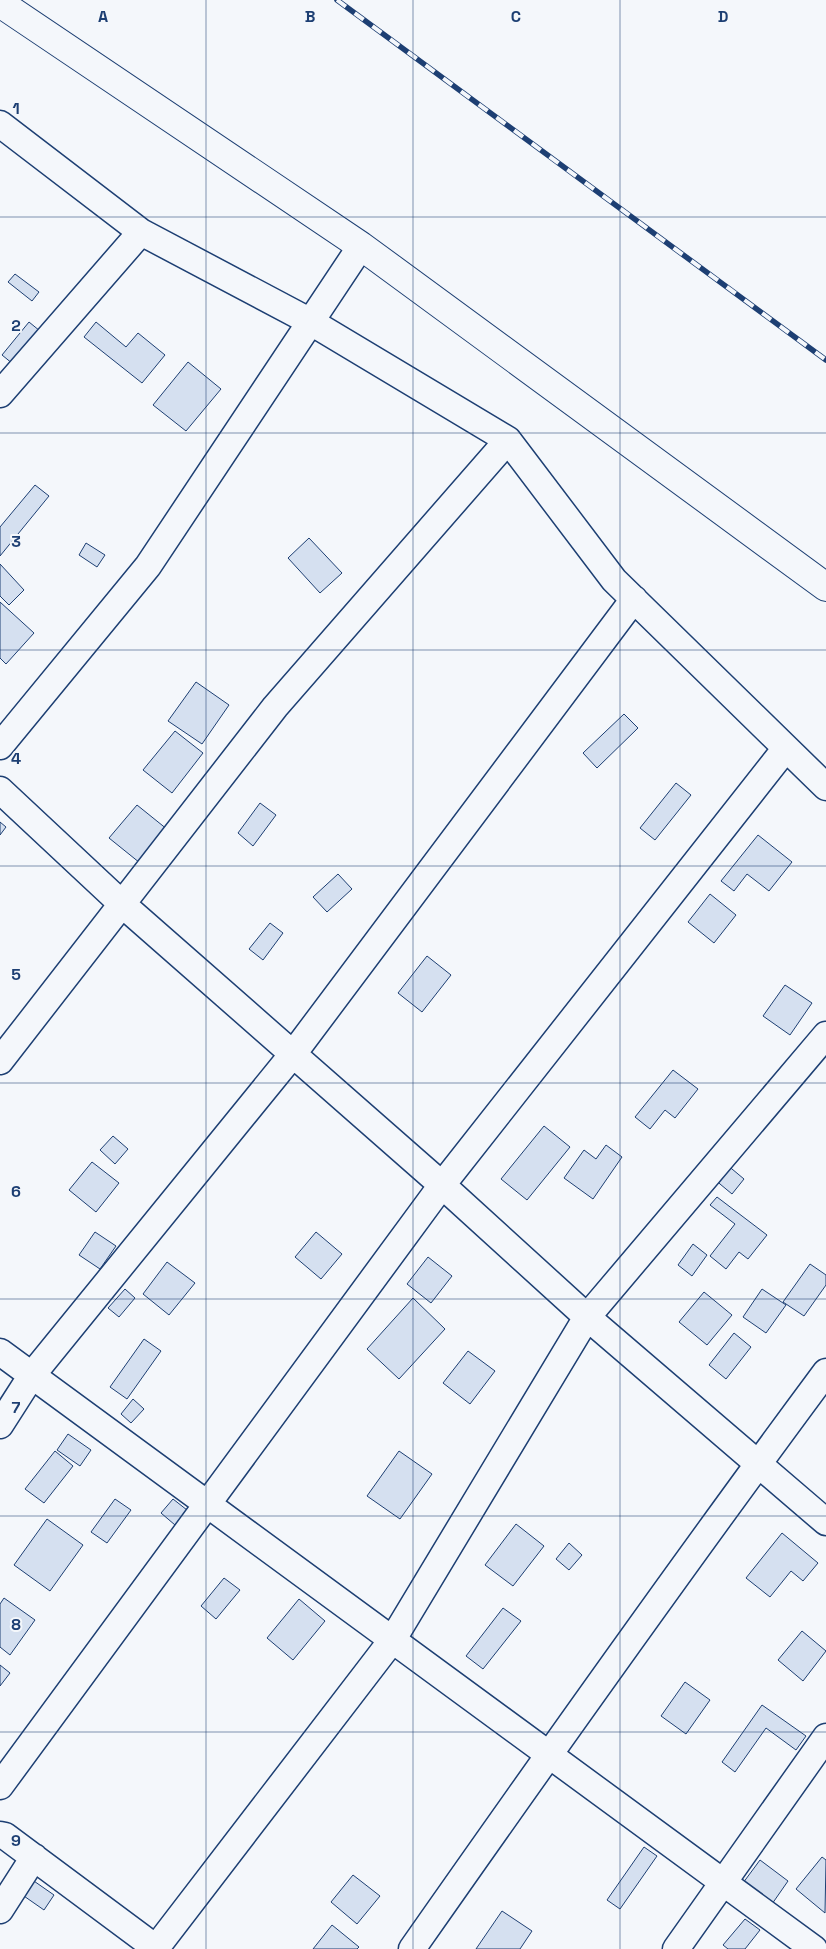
<svg xmlns="http://www.w3.org/2000/svg" width="826" height="1949" viewBox="0 0 826 1949" font-family="'Space Grotesk',sans-serif">
	<style>
		.building { fill: #d5e0f0; stroke: #1d3f73 }
		.lines { fill: none; stroke-linecap: round; stroke-linejoin: round }
		.street-casing { stroke: #1d3f73; stroke-width: 29 }
		.primary-casing { stroke: #1d3f73; stroke-width: 30 }
		.street { stroke: #f4f7fb; stroke-width: 26 }
		.primary { stroke: #f4f7fb; stroke-width: 28 }
		.rail-casing { stroke: #1d3f73; stroke-width: 5.5 }
		.rail { stroke: #f4f7fb; stroke-width: 4; stroke-dasharray: 11; stroke-linecap: butt }
		.grid { fill: none; stroke: #1d3f73; stroke-width: 1; stroke-opacity: 0.55 }
		.grid-label { font-size: 16px; text-anchor: middle; font-weight: bold; fill: #1d3f73; stroke: #f4f7fb; stroke-width: 4; stroke-linejoin: round; paint-order: stroke }
	</style>
	<rect width="100%" height="100%" fill="#f4f7fb"/>
	<path class="building" d="M 15,274 L 39,292 L 32,301 L 8,282 Z
		M 29,322 L 40,331 L 13,364 L 2,355 Z
		M 96,322 L 126,347 L 138,333 L 165,355 L 142,383 L 84,337 Z
		M 188,362 L 221,389 L 186,431 L 153,405 Z
		M 35,485 L 49,496 L 0,556 L 0,527 Z
		M 309,538 L 342,573 L 320,593 L 288,558 Z
		M 86,543 L 105,555 L 97,567 L 79,555 Z
		M 0,564 L 24,590 L 9,605 L 0,596 Z
		M 0,602 L 34,633 L 6,664 L 0,658 Z
		M 196,682 L 229,705 L 202,744 L 168,721 Z
		M 624,714 L 638,728 L 597,768 L 583,753 Z
		M 175,731 L 203,753 L 172,793 L 143,770 Z
		M 676,783 L 691,795 L 655,840 L 640,828 Z
		M 260,803 L 276,815 L 253,846 L 238,833 Z
		M 137,805 L 173,834 L 145,867 L 109,838 Z
		M 0,822 L 6,827 L 0,835 Z
		M 758,835 L 792,862 L 769,891 L 747,874 L 734,891 L 721,881 Z
		M 338,874 L 352,889 L 327,912 L 313,897 Z
		M 710,894 L 736,915 L 714,943 L 688,922 Z
		M 270,923 L 283,933 L 263,960 L 249,949 Z
		M 427,956 L 451,975 L 422,1012 L 398,993 Z
		M 785,985 L 812,1003 L 790,1035 L 763,1016 Z
		M 673,1070 L 698,1089 L 675,1118 L 665,1110 L 650,1129 L 635,1117 Z
		M 544,1126 L 570,1147 L 527,1200 L 501,1179 Z
		M 113,1136 L 128,1149 L 115,1164 L 100,1150 Z
		M 606,1145 L 622,1157 L 593,1199 L 564,1178 L 584,1150 L 596,1159 Z
		M 92,1162 L 119,1183 L 96,1212 L 69,1190 Z
		M 726,1164 L 744,1179 L 732,1194 L 714,1179 Z
		M 717,1197 L 767,1235 L 748,1259 L 739,1252 L 726,1269 L 710,1256 L 735,1224 L 710,1205 Z
		M 95,1232 L 116,1246 L 100,1269 L 79,1255 Z
		M 316,1232 L 342,1254 L 321,1279 L 295,1257 Z
		M 693,1244 L 707,1255 L 692,1276 L 678,1265 Z
		M 428,1257 L 452,1276 L 431,1303 L 407,1284 Z
		M 167,1262 L 195,1283 L 169,1315 L 143,1294 Z
		M 810,1264 L 826,1275 L 826,1285 L 804,1316 L 783,1302 Z
		M 125,1289 L 135,1298 L 119,1317 L 108,1308 Z
		M 762,1289 L 786,1305 L 766,1333 L 743,1317 Z
		M 704,1292 L 732,1315 L 707,1345 L 679,1322 Z
		M 413,1298 L 445,1329 L 399,1379 L 367,1349 Z
		M 734,1333 L 751,1347 L 726,1379 L 709,1365 Z
		M 144,1339 L 161,1351 L 127,1399 L 110,1387 Z
		M 468,1351 L 495,1371 L 470,1404 L 443,1383 Z
		M 133,1399 L 144,1409 L 131,1423 L 121,1414 Z
		M 68,1434 L 91,1450 L 80,1466 L 57,1450 Z
		M 55,1451 L 73,1466 L 44,1503 L 25,1489 Z
		M 399,1451 L 432,1474 L 400,1519 L 367,1496 Z
		M 115,1499 L 131,1510 L 107,1543 L 91,1532 Z
		M 173,1499 L 187,1510 L 175,1525 L 161,1513 Z
		M 47,1519 L 83,1545 L 50,1591 L 14,1565 Z
		M 516,1524 L 544,1546 L 513,1586 L 485,1565 Z
		M 782,1533 L 818,1563 L 803,1581 L 791,1571 L 770,1597 L 746,1578 Z
		M 569,1543 L 582,1555 L 569,1570 L 556,1559 Z
		M 224,1578 L 240,1590 L 216,1619 L 201,1606 Z
		M 4,1598 L 35,1620 L 10,1655 L 0,1647 L 0,1604 Z
		M 299,1599 L 325,1621 L 293,1660 L 267,1638 Z
		M 503,1608 L 521,1621 L 483,1669 L 466,1656 Z
		M 802,1631 L 826,1651 L 803,1681 L 778,1660 Z
		M 0,1665 L 10,1673 L 0,1686 Z
		M 685,1682 L 710,1700 L 686,1734 L 661,1716 Z
		M 762,1705 L 806,1736 L 796,1750 L 766,1728 L 735,1772 L 722,1762 Z
		M 644,1847 L 657,1856 L 620,1909 L 607,1900 Z
		M 822,1857 L 826,1860 L 825,1913 L 796,1889 Z
		M 760,1860 L 788,1881 L 772,1904 L 743,1883 Z
		M 353,1875 L 380,1896 L 357,1924 L 331,1902 Z
		M 31,1879 L 54,1895 L 44,1910 L 21,1894 Z
		M 502,1911 L 532,1931 L 520,1949 L 476,1949 Z
		M 745,1919 L 760,1930 L 745,1949 L 728,1949 L 723,1945 Z
		M 332,1925 L 359,1947 L 357,1949 L 313,1949 Z"/>
	<g class="lines">
		<defs>
			<path id="street" d="M 0,124 L 141,232 L 311,322 L 508,440 L 614,580 L 826,787
				M 0,394 L 141,232
				M 0,746 L 148,566 L 361,246
				M 0,790 L 122,904 L 442,1185 L 587,1317 L 826,1522
				M 0,1061 L 275,707 L 508,440
				M 0,1352 L 814,1949
				M 0,1425 L 32,1375 L 293,1054 L 634,599
				M 0,1786 L 442,1185 L 786,748
				M 0,1835 L 5,1836 L 157,1949
				M 0,1910 L 34,1857
				M 156,1948 L 393,1639 L 587,1317 L 826,1035
				M 412,1949 C 548,1755 685,1562 826,1372
				M 676,1949 L 826,1737"/>
			<path id="primary" d="M 0,3 L 361,246 L 826,587"/>
		</defs>
		<use href="#street" class="street-casing"/>
		<use href="#primary" class="primary-casing"/>
		<use href="#street" class="street"/>
		<use href="#primary" class="primary"/>
		<defs>
			<path id="rail" d="M 337,0 L 826,360"/>
		</defs>
		<use href="#rail" class="rail-casing"/>
		<use href="#rail" class="rail"/>
	</g>
	<path class="grid" d="M 206,0 L 206,1949M 413,0 L 413,1949M 620,0 L 620,1949M 0,217 L 826,217M 0,433 L 826,433M 0,650 L 826,650M 0,866 L 826,866M 0,1083 L 826,1083M 0,1299 L 826,1299M 0,1516 L 826,1516M 0,1732 L 826,1732"/>
	<g class="grid-label">
		<text x="103" y="22">A</text>
		<text x="310" y="22">B</text>
		<text x="516" y="22">C</text>
		<text x="723" y="22">D</text>
		<text x="16" y="114">1</text>
		<text x="16" y="331">2</text>
		<text x="16" y="547">3</text>
		<text x="16" y="764">4</text>
		<text x="16" y="980">5</text>
		<text x="16" y="1197">6</text>
		<text x="16" y="1413">7</text>
		<text x="16" y="1630">8</text>
		<text x="16" y="1846">9</text>
	</g>
</svg>
